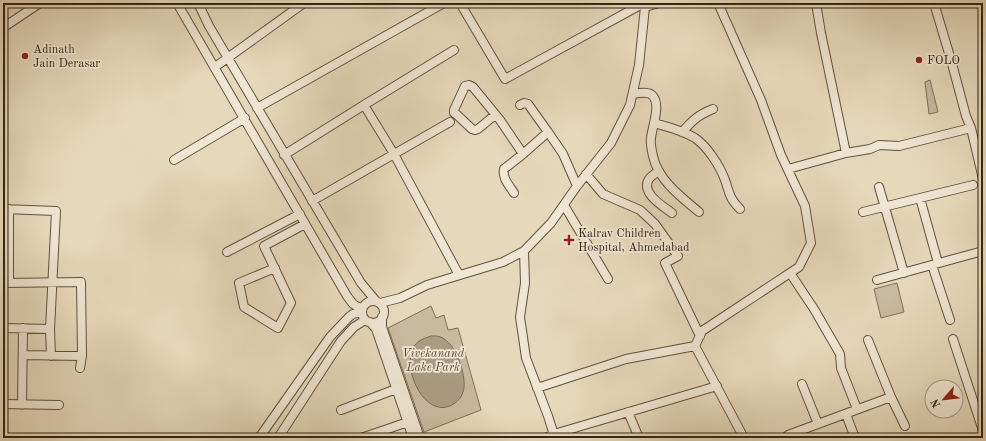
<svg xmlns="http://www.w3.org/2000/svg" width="986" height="441" viewBox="0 0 986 441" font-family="'Old Standard TT',serif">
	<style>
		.green { fill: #c8ba9f; stroke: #7e6e5a }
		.water { fill: #aa9b82; stroke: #7b6b56 }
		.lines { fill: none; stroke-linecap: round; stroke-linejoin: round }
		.minor-casing { stroke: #61503e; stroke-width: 10 }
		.minor { stroke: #efe6d3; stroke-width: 8 }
		.poi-dot { fill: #8f2418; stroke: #efe6d3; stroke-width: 1.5 }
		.labels { text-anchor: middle; stroke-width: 3.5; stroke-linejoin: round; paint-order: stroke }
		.poi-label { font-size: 12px; fill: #352314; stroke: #efe6d3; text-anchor: start }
		.park-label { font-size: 12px; font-style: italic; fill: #5a4937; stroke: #efe6d3 }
	</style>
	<rect width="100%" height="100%" fill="#e6d9bb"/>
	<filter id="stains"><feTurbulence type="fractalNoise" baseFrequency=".005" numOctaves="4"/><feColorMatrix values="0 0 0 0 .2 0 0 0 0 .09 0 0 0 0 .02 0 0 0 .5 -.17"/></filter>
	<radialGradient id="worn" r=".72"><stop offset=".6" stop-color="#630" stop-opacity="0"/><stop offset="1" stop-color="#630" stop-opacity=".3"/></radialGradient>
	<path class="green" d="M 930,80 L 938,112 L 929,114 L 925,82 Z
		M 897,283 L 904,312 L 881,318 L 874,289 Z
		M 431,306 L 436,318 L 444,315 L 448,330 L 458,328 L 481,410 L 424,432 L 388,328 Z"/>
	<path class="water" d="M 431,336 C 433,336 435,336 437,336 C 454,339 463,367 464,381 C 465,390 462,398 455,403 C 426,424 399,366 415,345 C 419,340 425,338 431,336 Z"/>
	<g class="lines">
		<defs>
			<path id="minor" d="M 177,3 L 347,296 L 353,304 L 362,309
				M 198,3 L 209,26 L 361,283 L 376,301
				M 460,3 L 505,79 L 644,3
				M 816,3 L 821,33 L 846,153
				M 934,3 L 951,60 L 966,116 L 971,128 L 983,179
				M 645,7 L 659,3
				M 3,27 L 4,27 L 40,3
				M 215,67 L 304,3
				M 633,94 C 639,93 649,91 653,96 C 661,106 652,127 651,138 C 650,143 652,151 653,156 C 658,180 681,197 699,212
				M 364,105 L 394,154 L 459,275
				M 520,105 L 524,103 L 528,104 L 548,132
				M 257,108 L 444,3
				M 495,115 L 478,129 L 475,130 L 472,129 L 456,114 L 454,113 L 454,110 L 465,86 L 469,85 L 473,87 L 500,120 L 523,154 L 548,132 L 563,154 L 577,186
				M 654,123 C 668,127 682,130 695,138 C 707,146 720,166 725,180 C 730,194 729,198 740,209
				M 682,132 C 693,120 698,115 713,109
				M 284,155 L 364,105 L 454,50
				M 174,160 L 245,118
				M 788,169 L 846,153 L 870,149 L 879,145 L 899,146 L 971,128
				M 659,171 C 656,173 651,176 649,179 C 640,193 663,206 672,213
				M 586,174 L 603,194 L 640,210 L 655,224 L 678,256 L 665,263 L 700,336
				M 879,187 L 904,273
				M 514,193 C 509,185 502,178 504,169 L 523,154
				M 920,198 L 938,263
				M 312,201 L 450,122
				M 564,205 L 608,279
				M 3,209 L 56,211 L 50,329 L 51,356
				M 9,209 L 9,283
				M 863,212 L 973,185
				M 524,251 L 525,283 L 520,317 L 526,358 L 548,416 L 555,438
				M 227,252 L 300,214
				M 932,265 L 950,320
				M 275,268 L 239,283 L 244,307 L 278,328 L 291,303 L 264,246 L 305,224
				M 790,273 L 814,309 L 840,354 L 841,368 L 857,409
				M 877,280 L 983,251
				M 3,283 L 81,282 L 82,356 L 80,368
				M362 312a11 11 0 1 1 22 0a11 11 0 1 1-22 0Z
				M 380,303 L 400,298 L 427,285 L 503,262 L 524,251 L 551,223 L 577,186 L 611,143 L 630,105 L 639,65 L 645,7 L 644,3
				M 382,317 L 382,327 L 420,438
				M 370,322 L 376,329 L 413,438
				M 3,328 L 50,329
				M 953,339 L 983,431
				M 868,340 L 891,397 L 905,426
				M 695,346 L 702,331 L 799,267 L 811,243 L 805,206 L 781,155 L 761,100 L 718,3
				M 695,346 L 744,438
				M 23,355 L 82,356
				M 802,384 L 818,424
				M 537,388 L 626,359 L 695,346
				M 3,404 L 59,405
				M 22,405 L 23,328
				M 341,410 L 396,389
				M 628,412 L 639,438
				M 846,414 L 855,438
				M 259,438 L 330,337 L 349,317 L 353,314 L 361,312
				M 278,438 L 341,341 L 354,327 L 365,320
				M 361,438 L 408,422
				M 545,438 L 554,434 L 717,386
				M 785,438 L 788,435 L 891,397"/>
		</defs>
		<use href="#minor" class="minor-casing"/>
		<use href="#minor" class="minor"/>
	</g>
	<g class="poi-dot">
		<circle cx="25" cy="56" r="4"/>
		<circle cx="919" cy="60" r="4"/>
		<path d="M567 234h4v4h4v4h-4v4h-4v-4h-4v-4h4z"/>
	</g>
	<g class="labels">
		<g class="poi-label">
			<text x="33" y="53">Adinath<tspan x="33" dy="14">Jain Derasar</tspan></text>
			<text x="927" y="64">FOLO</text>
			<text x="578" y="237">Kalrav Children<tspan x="578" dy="14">Hospital, Ahmedabad</tspan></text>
		</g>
		<g class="park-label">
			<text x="433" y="357">Vivekanand<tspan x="433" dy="14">Lake Park</tspan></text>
		</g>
	</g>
	<rect width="986" height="441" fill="none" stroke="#e6d9bb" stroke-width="16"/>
	<rect x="4" y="4" width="978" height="433" fill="none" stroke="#352314" stroke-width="2"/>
	<rect x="8" y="8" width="970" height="425" fill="none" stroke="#352314"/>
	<g transform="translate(944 399) rotate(242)"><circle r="19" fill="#efe6d3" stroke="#a59887"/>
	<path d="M0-3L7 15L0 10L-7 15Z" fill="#8f2418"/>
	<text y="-6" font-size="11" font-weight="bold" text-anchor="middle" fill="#352314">N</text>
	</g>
	<rect width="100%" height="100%" filter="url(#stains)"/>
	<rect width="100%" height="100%" fill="url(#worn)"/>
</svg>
